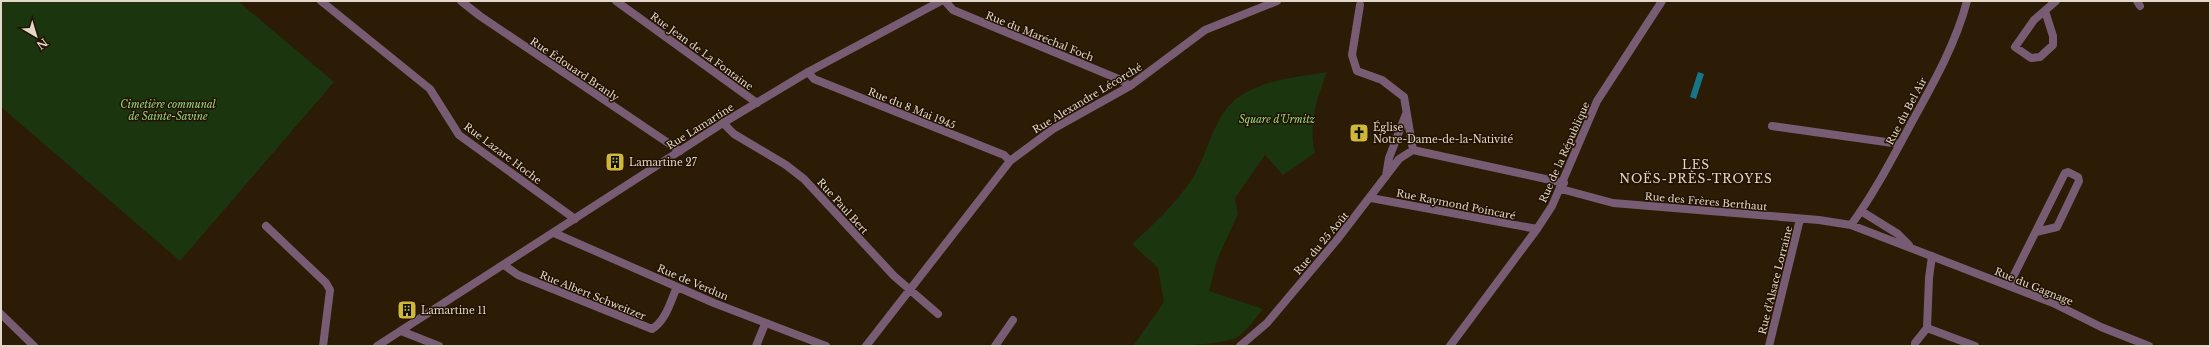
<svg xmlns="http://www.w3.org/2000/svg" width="2211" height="347" viewBox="0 0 2211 347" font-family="'Libre Baskerville',serif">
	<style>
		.green { fill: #1b350f }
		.water { fill: #157688 }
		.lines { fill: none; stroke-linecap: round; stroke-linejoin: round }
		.minor { stroke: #775c73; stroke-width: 8 }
		.tertiary { stroke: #775c73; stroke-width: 8 }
		.labels { text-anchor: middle; stroke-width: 3; stroke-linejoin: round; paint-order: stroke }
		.street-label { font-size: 10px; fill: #e2d7c9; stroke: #221200 }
		.park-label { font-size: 10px; font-style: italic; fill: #99d97e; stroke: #221200 }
		.poi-label { font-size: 10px; fill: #e2d7c9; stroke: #221200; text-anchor: start }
		.quarter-label { font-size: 12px; letter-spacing: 1px; fill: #e2d7c9; stroke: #221200 }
	</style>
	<rect width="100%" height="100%" fill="#2c1b05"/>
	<path class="green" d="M 1,1 L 238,1 L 334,82 L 180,261 L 1,107 Z
		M 1327,72 C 1317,98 1308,125 1315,153 L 1283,175 L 1265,155 L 1235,198 L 1238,214 L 1217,260 L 1209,291 L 1263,309 C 1255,319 1247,331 1236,338 C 1210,347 1162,346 1133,346 L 1164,302 L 1158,268 L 1132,244 C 1154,224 1175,204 1192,179 C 1209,153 1213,114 1240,96 C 1266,79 1297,77 1327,72 Z"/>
	<path class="water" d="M 1698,72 L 1704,74 L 1696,99 L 1690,97 Z"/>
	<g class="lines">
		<path class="minor" d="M 321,1 L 430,89 L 459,135 L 575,219
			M 461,1 L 480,16 L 680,151
			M 616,1 L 757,103
			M 945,1 L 953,10 L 1121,80 L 1130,86
			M 2137,1 L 2140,6
			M 1360,5 L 1352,55 L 1357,71 L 1382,80 L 1404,97 L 1413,150
			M 2045,11 L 2053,36 L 2053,45 L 2040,57 L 2031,58 L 2015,47 L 2034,20 L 2056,1
			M 808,72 L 814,79 L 1004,155 L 1010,161
			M 723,123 L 734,134 L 786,165 L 804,179 L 894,276 L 938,314
			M 1772,126 L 1900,144
			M 1413,150 L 1564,183
			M 1386,176 L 1389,158 L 1406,114
			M 1561,189 L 1613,203 L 1819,220 L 1851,225 L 2053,303 L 2101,327 L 2149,346
			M 1371,198 L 1537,229
			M 1861,211 L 1898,234 L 1909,245
			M 1851,225 C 1875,192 1894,155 1913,120 C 1934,82 1956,43 1967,1
			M 266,226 L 326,283 L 330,290 L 323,346
			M 554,233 L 714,303 L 826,346
			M 504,265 L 518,275 L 652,329 C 666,321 671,300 677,287
			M 2009,286 L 2011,281 L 2065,173 L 2068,172 L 2078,177 L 2079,181 L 2057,227 L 2036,232
			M 1,314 L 34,346
			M 1927,328 L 1975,346
			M 401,331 L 439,346
			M 756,346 L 765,324
			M 866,346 L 1010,161 L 1053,129 L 1130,86 L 1205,30 L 1277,1
			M 995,346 L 1013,320
			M 1240,346 L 1267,323 L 1336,241 L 1399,159 L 1413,150
			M 1450,346 L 1537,229 L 1552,206 L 1597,101 L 1662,1
			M 1769,346 L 1800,219
			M 1915,346 L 1915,343 L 1927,328 L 1929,278 L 1932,256"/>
		<path class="tertiary" d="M 377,346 L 723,123 L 808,72 L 941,1"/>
	</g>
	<defs>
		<symbol id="church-square" viewBox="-11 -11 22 22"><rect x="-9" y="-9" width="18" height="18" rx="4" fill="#cfb837" stroke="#221200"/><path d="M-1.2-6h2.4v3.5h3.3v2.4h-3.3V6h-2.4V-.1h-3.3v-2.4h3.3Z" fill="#111"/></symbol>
		<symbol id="building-square" viewBox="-11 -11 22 22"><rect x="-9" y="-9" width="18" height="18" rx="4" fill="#cfb837" stroke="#221200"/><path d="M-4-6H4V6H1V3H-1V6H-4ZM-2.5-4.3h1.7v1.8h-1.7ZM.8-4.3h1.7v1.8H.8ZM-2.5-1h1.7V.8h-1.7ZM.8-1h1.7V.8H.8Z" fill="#111"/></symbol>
	</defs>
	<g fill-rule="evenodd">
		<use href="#church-square" x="1348" y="122" width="22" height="22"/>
		<use href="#building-square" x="604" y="151" width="22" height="22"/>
		<use href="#building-square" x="396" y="299" width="22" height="22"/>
	</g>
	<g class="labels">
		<g class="street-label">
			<text transform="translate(1040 36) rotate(22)" y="4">Rue du Maréchal Foch</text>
			<text transform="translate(702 51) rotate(36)" y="4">Rue Jean de La Fontaine</text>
			<text transform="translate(575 69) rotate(34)" y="4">Rue Édouard Branly</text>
			<text transform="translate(1087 98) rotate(-31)" y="4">Rue Alexandre Lécorché</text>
			<text transform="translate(912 108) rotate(22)" y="4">Rue du 8 Mai 1945</text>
			<text transform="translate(1906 111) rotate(-62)" y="4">Rue du Bel Air</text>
			<text transform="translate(700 126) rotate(-32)" y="4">Rue Lamartine</text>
			<text transform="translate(1564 152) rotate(-66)" y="4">Rue de la République</text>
			<text transform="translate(503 153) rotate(37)" y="4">Rue Lazare Hoche</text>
			<text transform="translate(1706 201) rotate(5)" y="4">Rue des Frères Berthaut</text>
			<text transform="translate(1456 204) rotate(11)" y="4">Rue Raymond Poincaré</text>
			<text transform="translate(843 206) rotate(48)" y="4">Rue Paul Bert</text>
			<text transform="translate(1321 243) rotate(-50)" y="4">Rue du 25 Août</text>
			<text transform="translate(1775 280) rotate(-76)" y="4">Rue d'Alsace Lorraine</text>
			<text transform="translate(693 282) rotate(23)" y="4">Rue de Verdun</text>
			<text transform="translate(2034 286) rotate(22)" y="4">Rue du Gagnage</text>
			<text transform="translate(593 295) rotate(22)" y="4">Rue Albert Schweitzer</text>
		</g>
		<g class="park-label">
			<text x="168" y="108">Cimetière communal<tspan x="168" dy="12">de Sainte-Savine</tspan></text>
			<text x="1277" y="123">Square d'Urmitz</text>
		</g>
		<g class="poi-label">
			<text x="1373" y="131">Église<tspan x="1373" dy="12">Notre-Dame-de-la-Nativité</tspan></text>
			<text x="629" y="166">Lamartine 27</text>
			<text x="421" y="314">Lamartine 11</text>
		</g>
		<g class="quarter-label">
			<text x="1696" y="169">LES<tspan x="1696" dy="14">NOËS-PRÈS-TROYES</tspan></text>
		</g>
	</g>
	<rect width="2211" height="347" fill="none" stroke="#e2d7c9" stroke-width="4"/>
	<g transform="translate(36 36) rotate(142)" stroke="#221200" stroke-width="3" paint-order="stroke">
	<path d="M0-3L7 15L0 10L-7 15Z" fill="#e2d7c9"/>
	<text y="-6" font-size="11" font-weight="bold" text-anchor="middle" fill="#e2d7c9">N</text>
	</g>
</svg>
